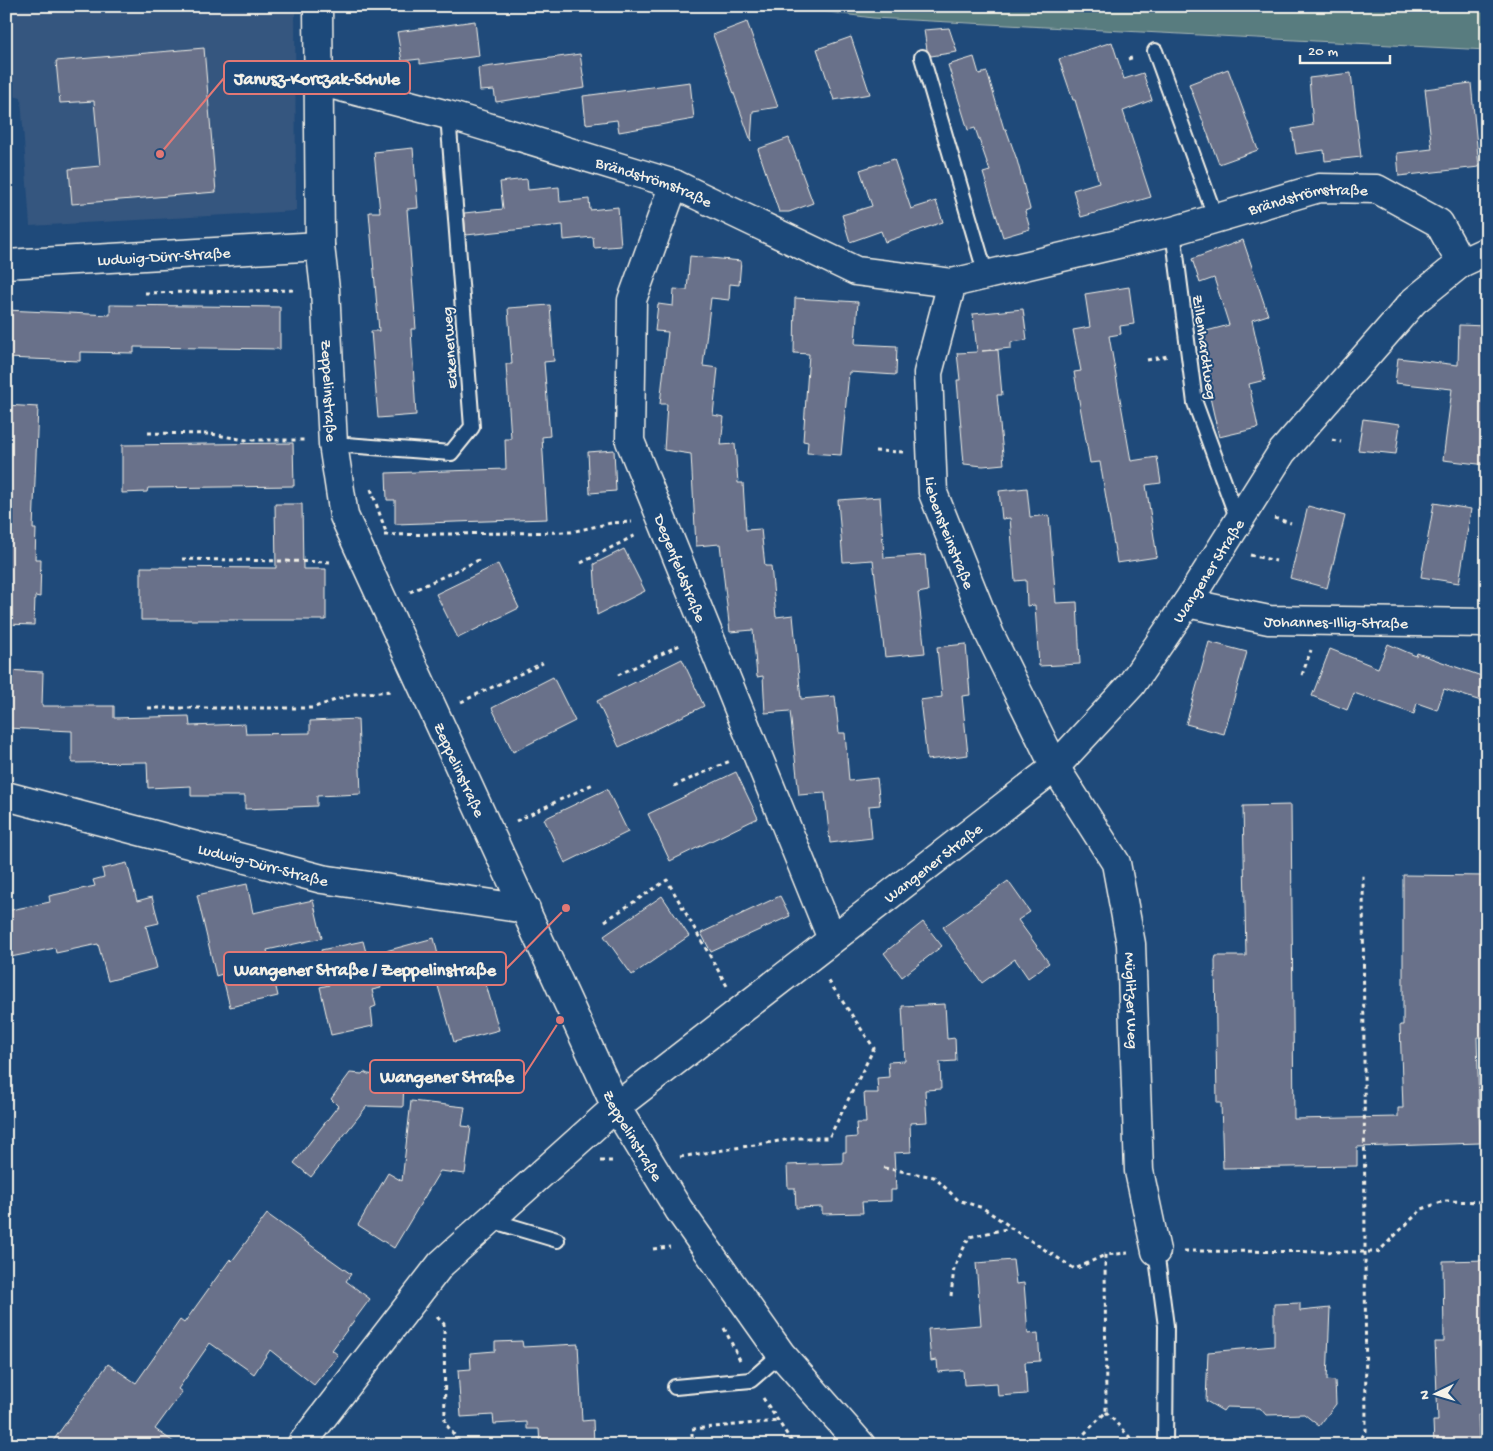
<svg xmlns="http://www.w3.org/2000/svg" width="1493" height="1451" viewBox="0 0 1493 1451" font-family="'Gochi Hand',sans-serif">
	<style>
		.built { fill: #35567f }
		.green { fill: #597b7f; stroke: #a6b6b4 }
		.building { fill: #69718a; stroke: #f4f1e8 }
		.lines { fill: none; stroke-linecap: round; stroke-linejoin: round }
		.lane-casing { stroke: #f4f1e8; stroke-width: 18 }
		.street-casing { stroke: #f4f1e8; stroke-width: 31 }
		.path { stroke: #f4f1e8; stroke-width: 3; stroke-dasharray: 4 4; stroke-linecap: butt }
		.lane { stroke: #1f4a7a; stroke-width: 14 }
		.street { stroke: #1f4a7a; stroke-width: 28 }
		.labels { text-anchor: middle; stroke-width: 4; stroke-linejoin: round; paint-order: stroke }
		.street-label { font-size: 16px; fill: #f4f1e8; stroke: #1f4a7a }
		.leader { fill: none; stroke: #e27875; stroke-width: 2 }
		.callout-dot { fill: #e27875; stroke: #1f4a7a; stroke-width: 2 }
		.callout { fill: #1f4a7a; stroke: #e27875; stroke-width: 2 }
		.callout-label { font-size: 18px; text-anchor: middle; font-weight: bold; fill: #f4f1e8 }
	</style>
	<rect width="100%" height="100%" fill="#1f4a7a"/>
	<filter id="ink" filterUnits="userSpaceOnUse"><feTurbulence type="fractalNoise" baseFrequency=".02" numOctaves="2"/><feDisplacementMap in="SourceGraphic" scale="10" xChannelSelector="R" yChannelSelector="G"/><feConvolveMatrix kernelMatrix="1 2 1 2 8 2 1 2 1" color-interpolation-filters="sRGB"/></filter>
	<g filter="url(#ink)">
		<path class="built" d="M 6,6 L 295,6 L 296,211 L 30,226 L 21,98 L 6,94 Z"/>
		<path class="green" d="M 783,6 L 1487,6 L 1487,50 L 873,18 Z"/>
		<path class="building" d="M 475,21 L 479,56 L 420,64 L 420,59 L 402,61 L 397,32 Z
			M 747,22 L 778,107 L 753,111 L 751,141 L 713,35 Z
			M 949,28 L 957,52 L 931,56 L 927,50 L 924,30 Z
			M 851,37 L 870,94 L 834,100 L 817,49 Z
			M 1112,42 L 1124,79 L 1143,73 L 1152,100 L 1123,111 L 1151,197 L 1081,217 L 1073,190 L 1099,182 L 1075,100 L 1073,100 L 1059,59 Z
			M 204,48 L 216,192 L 72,204 L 69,169 L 100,166 L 94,101 L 60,103 L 56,61 Z
			M 580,54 L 585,88 L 496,102 L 494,90 L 480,91 L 478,68 Z
			M 974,57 L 979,74 L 987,72 L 1004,129 L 1006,129 L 1017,160 L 1030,209 L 1025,211 L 1030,229 L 1003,237 L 983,173 L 990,171 L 975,128 L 968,130 L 948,65 Z
			M 1228,69 L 1258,150 L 1219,164 L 1189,84 Z
			M 1351,73 L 1361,157 L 1325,161 L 1324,150 L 1296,154 L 1292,129 L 1313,125 L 1309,78 Z
			M 690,82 L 694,119 L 619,132 L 617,120 L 586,124 L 583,96 Z
			M 1471,83 L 1479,167 L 1399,176 L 1397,153 L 1432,149 L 1425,89 Z
			M 789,138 L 813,203 L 789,212 L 779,212 L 758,149 Z
			M 413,148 L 418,208 L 407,209 L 416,329 L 411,329 L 416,415 L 378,418 L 371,331 L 379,331 L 369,212 L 380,212 L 374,152 Z
			M 894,159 L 911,209 L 936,201 L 943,222 L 885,242 L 881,231 L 850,242 L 842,215 L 872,206 L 860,170 Z
			M 527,179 L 528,190 L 559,187 L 560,202 L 589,199 L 590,210 L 618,207 L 621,246 L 594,248 L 593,237 L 564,240 L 563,225 L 466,235 L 464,213 L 503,209 L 500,182 Z
			M 1243,240 L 1268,315 L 1252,320 L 1265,380 L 1249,384 L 1258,428 L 1219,437 L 1202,362 L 1208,361 L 1199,333 L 1229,325 L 1214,278 L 1200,283 L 1192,259 Z
			M 690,256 L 741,261 L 739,285 L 730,284 L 729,300 L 711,298 L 703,366 L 718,368 L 713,415 L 724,417 L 721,445 L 735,444 L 738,483 L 743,483 L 746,530 L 761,529 L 765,566 L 771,566 L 776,617 L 793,615 L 801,699 L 835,696 L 839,733 L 845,733 L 849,781 L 877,778 L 880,805 L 869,806 L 872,838 L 830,843 L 825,793 L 799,795 L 790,711 L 765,713 L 763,676 L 757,677 L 753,630 L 730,632 L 720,544 L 696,546 L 691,454 L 664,450 L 667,404 L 660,404 L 668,332 L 655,331 L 658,304 L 673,306 L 674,289 L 687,290 Z
			M 1129,287 L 1134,324 L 1120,326 L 1121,334 L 1109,336 L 1131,461 L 1157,457 L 1161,483 L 1146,485 L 1157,557 L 1117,563 L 1100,462 L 1090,463 L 1074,372 L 1081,371 L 1073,330 L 1090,327 L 1085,294 Z
			M 795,298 L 858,302 L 855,344 L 897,346 L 896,375 L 849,372 L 841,455 L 807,453 L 808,442 L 803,441 L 809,354 L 794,353 Z
			M 110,305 L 280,307 L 280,349 L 134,347 L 134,353 L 80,352 L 80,361 L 6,358 L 6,310 L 110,315 Z
			M 550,305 L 554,361 L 544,362 L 550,436 L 542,437 L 547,519 L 395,524 L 395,500 L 387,500 L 386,473 L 506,469 L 505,439 L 511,439 L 506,364 L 512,364 L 508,308 Z
			M 1023,309 L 1027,340 L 1011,342 L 1011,348 L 982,351 L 998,350 L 1002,395 L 997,395 L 1004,464 L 983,466 L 964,464 L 957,380 L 960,380 L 957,353 L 977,352 L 973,314 Z
			M 1459,325 L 1487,326 L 1487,465 L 1443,460 L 1452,389 L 1395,383 L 1398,358 L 1458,365 Z
			M 6,405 L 38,407 L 33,529 L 36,529 L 35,559 L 41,559 L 40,597 L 35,596 L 34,625 L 6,624 Z
			M 1363,419 L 1400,424 L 1396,454 L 1358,450 Z
			M 293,443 L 294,486 L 148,488 L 147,492 L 122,493 L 122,445 Z
			M 614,450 L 616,491 L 590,493 L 588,452 Z
			M 1027,488 L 1030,517 L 1049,515 L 1056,603 L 1077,602 L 1080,664 L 1039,666 L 1035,605 L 1027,606 L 1026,580 L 1015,581 L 1010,518 L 1002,519 L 999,491 Z
			M 880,497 L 884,558 L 925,555 L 928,591 L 918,593 L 925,653 L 885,657 L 873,560 L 843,562 L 838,500 Z
			M 1434,503 L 1471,509 L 1459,583 L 1421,577 Z
			M 275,504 L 302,504 L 303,569 L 326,569 L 326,620 L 141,620 L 141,567 L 276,568 Z
			M 1308,506 L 1345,516 L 1327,588 L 1290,578 Z
			M 624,549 L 645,591 L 597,615 L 594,564 Z
			M 498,564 L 519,608 L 458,638 L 436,594 Z
			M 1209,642 L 1247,652 L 1224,734 L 1186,724 Z
			M 966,644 L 970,695 L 962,696 L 968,755 L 927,760 L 920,700 L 942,697 L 937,647 Z
			M 1388,644 L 1416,656 L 1417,653 L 1487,678 L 1487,703 L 1444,689 L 1437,710 L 1417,703 L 1414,714 L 1354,693 L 1347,710 L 1312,696 L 1330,649 L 1378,668 Z
			M 682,659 L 704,706 L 619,747 L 597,701 Z
			M 6,670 L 43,672 L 42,706 L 114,706 L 114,718 L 189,716 L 190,726 L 245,724 L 246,734 L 310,733 L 310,721 L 358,719 L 361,794 L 317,796 L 317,806 L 245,809 L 245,796 L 191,796 L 191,786 L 148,788 L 147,762 L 72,763 L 72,731 L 6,728 Z
			M 553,677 L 575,721 L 513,752 L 492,708 Z
			M 736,772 L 758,818 L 670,861 L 648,814 Z
			M 607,789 L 628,832 L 565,863 L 544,819 Z
			M 1291,805 L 1294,1119 L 1398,1117 L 1398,1108 L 1403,1108 L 1400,1025 L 1403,1025 L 1403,875 L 1487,876 L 1487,1037 L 1477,1037 L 1480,1143 L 1357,1147 L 1357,1166 L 1223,1168 L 1221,1103 L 1217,1103 L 1215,960 L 1216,956 L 1246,956 L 1243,806 Z
			M 127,863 L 137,901 L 152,897 L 159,923 L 146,926 L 157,968 L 108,981 L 98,944 L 56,953 L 55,948 L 6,958 L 6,911 L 50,902 L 49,896 L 95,886 L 93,880 L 104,877 L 102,869 Z
			M 1008,881 L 1030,912 L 1018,920 L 1049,963 L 1028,978 L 1015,959 L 982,983 L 943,927 Z
			M 247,884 L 253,913 L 313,900 L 322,938 L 267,950 L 278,996 L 230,1007 L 222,974 L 216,976 L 197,895 Z
			M 662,896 L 689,936 L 632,975 L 604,936 Z
			M 780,896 L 790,916 L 711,952 L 701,933 Z
			M 923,922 L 942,946 L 902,977 L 884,953 Z
			M 434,938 L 440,963 L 467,955 L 471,970 L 481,967 L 499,1030 L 454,1042 L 432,965 L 438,963 L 379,979 L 381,988 L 372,990 L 376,1006 L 371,1008 L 373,1026 L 331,1035 L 320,987 L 329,985 L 321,950 L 363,941 L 367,956 Z
			M 945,1004 L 947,1039 L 955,1038 L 956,1061 L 940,1062 L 941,1089 L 925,1090 L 927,1122 L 910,1123 L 911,1152 L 894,1153 L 896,1190 L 891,1190 L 891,1201 L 862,1202 L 863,1213 L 822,1214 L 822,1207 L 796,1208 L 795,1188 L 788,1188 L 787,1165 L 843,1163 L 843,1152 L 846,1152 L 846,1138 L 857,1137 L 856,1123 L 866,1123 L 864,1093 L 878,1093 L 877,1078 L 889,1077 L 888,1062 L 905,1061 L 902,1006 Z
			M 364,1072 L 368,1074 L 404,1078 L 403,1107 L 367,1106 L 311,1177 L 294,1163 L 338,1106 L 331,1099 L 350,1073 L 362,1074 Z
			M 411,1101 L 465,1107 L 462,1126 L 471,1127 L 465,1174 L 440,1171 L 394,1248 L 358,1225 L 388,1173 L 402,1181 Z
			M 267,1214 L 351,1274 L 346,1281 L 370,1299 L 332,1350 L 338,1355 L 314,1385 L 270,1350 L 254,1374 L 210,1343 L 178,1389 L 182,1392 L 155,1429 L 178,1445 L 50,1445 L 108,1364 L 136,1383 L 180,1320 L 184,1323 L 230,1259 L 232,1261 Z
			M 1013,1260 L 1016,1284 L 1024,1283 L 1028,1334 L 1038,1333 L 1040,1361 L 1025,1362 L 1027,1394 L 998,1396 L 997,1383 L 964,1385 L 963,1370 L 938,1372 L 937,1360 L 931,1361 L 928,1329 L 981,1325 L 976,1263 Z
			M 1487,1260 L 1487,1415 L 1478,1415 L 1479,1445 L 1434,1445 L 1433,1421 L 1438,1421 L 1435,1342 L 1444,1342 L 1443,1261 Z
			M 1300,1303 L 1300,1311 L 1330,1308 L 1327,1380 L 1335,1381 L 1336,1404 L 1319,1426 L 1304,1414 L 1266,1415 L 1260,1408 L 1226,1407 L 1223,1411 L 1206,1401 L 1208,1352 L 1274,1346 L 1274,1304 Z
			M 522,1341 L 523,1347 L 578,1344 L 582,1421 L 593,1420 L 594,1445 L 540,1445 L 539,1429 L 527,1429 L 527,1422 L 494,1424 L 493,1415 L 461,1417 L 458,1370 L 471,1369 L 470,1353 L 495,1351 L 495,1342 Z"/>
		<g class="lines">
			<defs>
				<path id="lane" d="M 1155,51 L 1216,219
					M 922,57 L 986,275
					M 1173,231 L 1195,403 L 1238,520
					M 333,444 L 451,453 L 472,427 L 448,115
					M 490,1220 L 557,1240
					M 1156,1251 L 1166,1326 L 1165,1445
					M 675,1387 L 751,1380 L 781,1354"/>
				<g id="street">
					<path id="s1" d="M 318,6 L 320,246 L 325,289 L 333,444 L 344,516 L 616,1107 L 679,1210 L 781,1354 L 861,1445"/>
					<path id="s2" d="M 318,81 L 448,115 L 674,184 L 856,271 L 952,283 L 1173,231 L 1319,188 L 1377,189 L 1439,223 L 1461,263"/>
					<path id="s3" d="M 674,184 L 632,300 L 630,441 L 832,939"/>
					<path id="s4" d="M 6,264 L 320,246"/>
					<path id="s5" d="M 952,283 L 928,373 L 933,493 L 990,635 L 1014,684 L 1055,767 L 1116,863 L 1131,944 L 1139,1171 L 1156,1251"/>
					<path id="s6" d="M 1187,603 L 1269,620 L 1487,623"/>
					<path id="s7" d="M 6,796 L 322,879 L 526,909"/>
					<path id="s8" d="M 301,1445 L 441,1264 L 490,1220 L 616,1107 L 1055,767 L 1131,685 L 1187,603 L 1282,452 L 1414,301 L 1461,263 L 1487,251"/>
				</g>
			</defs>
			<use href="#lane" class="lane-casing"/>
			<use href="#street" class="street-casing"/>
			<path class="path" d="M 1128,59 L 1135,57
				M 145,293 L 297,290
				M 1147,360 L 1168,356
				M 148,433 L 211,434 L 246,440 L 305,440
				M 1332,440 L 1341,442
				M 875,451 L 904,452
				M 371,489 L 387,535
				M 1479,508 L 1487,509
				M 1274,518 L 1291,523
				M 384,535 L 571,532 L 611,523 L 632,522
				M 1250,555 L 1276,561
				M 182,559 L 333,562
				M 581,563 L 638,534
				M 410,592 L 481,559
				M 618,675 L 682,644
				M 1302,675 L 1311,650
				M 461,702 L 543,663
				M 148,708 L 312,708 L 353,694 L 393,691
				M 674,786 L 730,761
				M 516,821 L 593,784
				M 605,921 L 667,880 L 727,986
				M 680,1157 L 798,1138 L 829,1138 L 874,1048 L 828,980
				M 600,1161 L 614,1161
				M 884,1168 L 934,1177 L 958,1200 L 983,1208 L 1011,1227
				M 653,1249 L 670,1247
				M 1184,1251 L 1378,1252 L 1422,1209 L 1444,1201 L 1487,1202
				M 951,1296 L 954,1268 L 969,1237 L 1011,1228 L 1075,1269 L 1105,1255
				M 437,1317 L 444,1324 L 445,1423 L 462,1445
				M 724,1328 L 740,1360
				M 763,1398 L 794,1445
				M 1106,1412 L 1137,1445
				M 692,1445 L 692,1429 L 778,1421
				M 1073,1445 L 1106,1412 L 1105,1255 L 1128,1253
				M 1357,1445 L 1366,1431 L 1363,872"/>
			<use href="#lane" class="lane"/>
			<use href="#street" class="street"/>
		</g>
	</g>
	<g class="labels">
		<g class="street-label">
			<text dy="6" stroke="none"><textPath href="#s2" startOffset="351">Brändströmstraße</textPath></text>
			<text dy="6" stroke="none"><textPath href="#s2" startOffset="1036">Brändströmstraße</textPath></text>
			<text dy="6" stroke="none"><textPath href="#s4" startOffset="158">Ludwig-Dürr-Straße</textPath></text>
			<text transform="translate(1206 347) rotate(82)" y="6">Zillenhardtweg</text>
			<text transform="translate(448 348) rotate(-94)" y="6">Eckenerweg</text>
			<text dy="6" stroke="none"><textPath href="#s1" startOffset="385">Zeppelinstraße</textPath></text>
			<text dy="6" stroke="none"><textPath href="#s5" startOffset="256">Liebensteinstraße</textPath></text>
			<text dy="6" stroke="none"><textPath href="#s3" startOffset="401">Degenfeldstraße</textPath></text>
			<text dy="6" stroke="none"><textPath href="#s8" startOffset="1269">Wangener Straße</textPath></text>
			<text dy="6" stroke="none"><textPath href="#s6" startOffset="151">Johannes-Illig-Straße</textPath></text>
			<text dy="6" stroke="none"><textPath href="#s1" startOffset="790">Zeppelinstraße</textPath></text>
			<text dy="6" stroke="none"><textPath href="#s8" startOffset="864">Wangener Straße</textPath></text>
			<text dy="6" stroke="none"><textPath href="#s7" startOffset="266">Ludwig-Dürr-Straße</textPath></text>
			<text dy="6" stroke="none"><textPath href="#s5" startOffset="766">Müglitzer Weg</textPath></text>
			<text dy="6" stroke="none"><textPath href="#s1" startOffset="1195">Zeppelinstraße</textPath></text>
		</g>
	</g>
	<path class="leader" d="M160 154L224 78M566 908L506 969M560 1020L524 1076"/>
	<g class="callout-dot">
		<circle cx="160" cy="154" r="5"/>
		<circle cx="566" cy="908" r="5"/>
		<circle cx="560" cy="1020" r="5"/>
	</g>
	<g class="callout">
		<rect x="224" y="61" width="186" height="33" rx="5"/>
		<rect x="224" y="952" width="282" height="33" rx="5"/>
		<rect x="370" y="1060" width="154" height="33" rx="5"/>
	</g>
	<g class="callout-label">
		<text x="317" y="84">Janusz-Korczak-Schule</text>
		<text x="365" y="975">Wangener Straße / Zeppelinstraße</text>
		<text x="447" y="1082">Wangener Straße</text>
	</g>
	<rect width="1493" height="1451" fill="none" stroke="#1f4a7a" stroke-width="25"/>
	<rect x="12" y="12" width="1468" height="1426" fill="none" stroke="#f4f1e8" stroke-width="2" filter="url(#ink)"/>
	<g transform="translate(1436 1394) rotate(265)" stroke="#1f4a7a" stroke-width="4" paint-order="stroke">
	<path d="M0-4L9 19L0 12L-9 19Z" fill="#f4f1e8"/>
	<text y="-8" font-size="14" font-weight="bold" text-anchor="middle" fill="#f4f1e8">N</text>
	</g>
	<path d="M1300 55v8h90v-8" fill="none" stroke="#f4f1e8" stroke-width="2.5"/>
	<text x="1308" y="55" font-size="15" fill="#f4f1e8" stroke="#1f4a7a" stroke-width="4" paint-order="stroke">20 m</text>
</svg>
